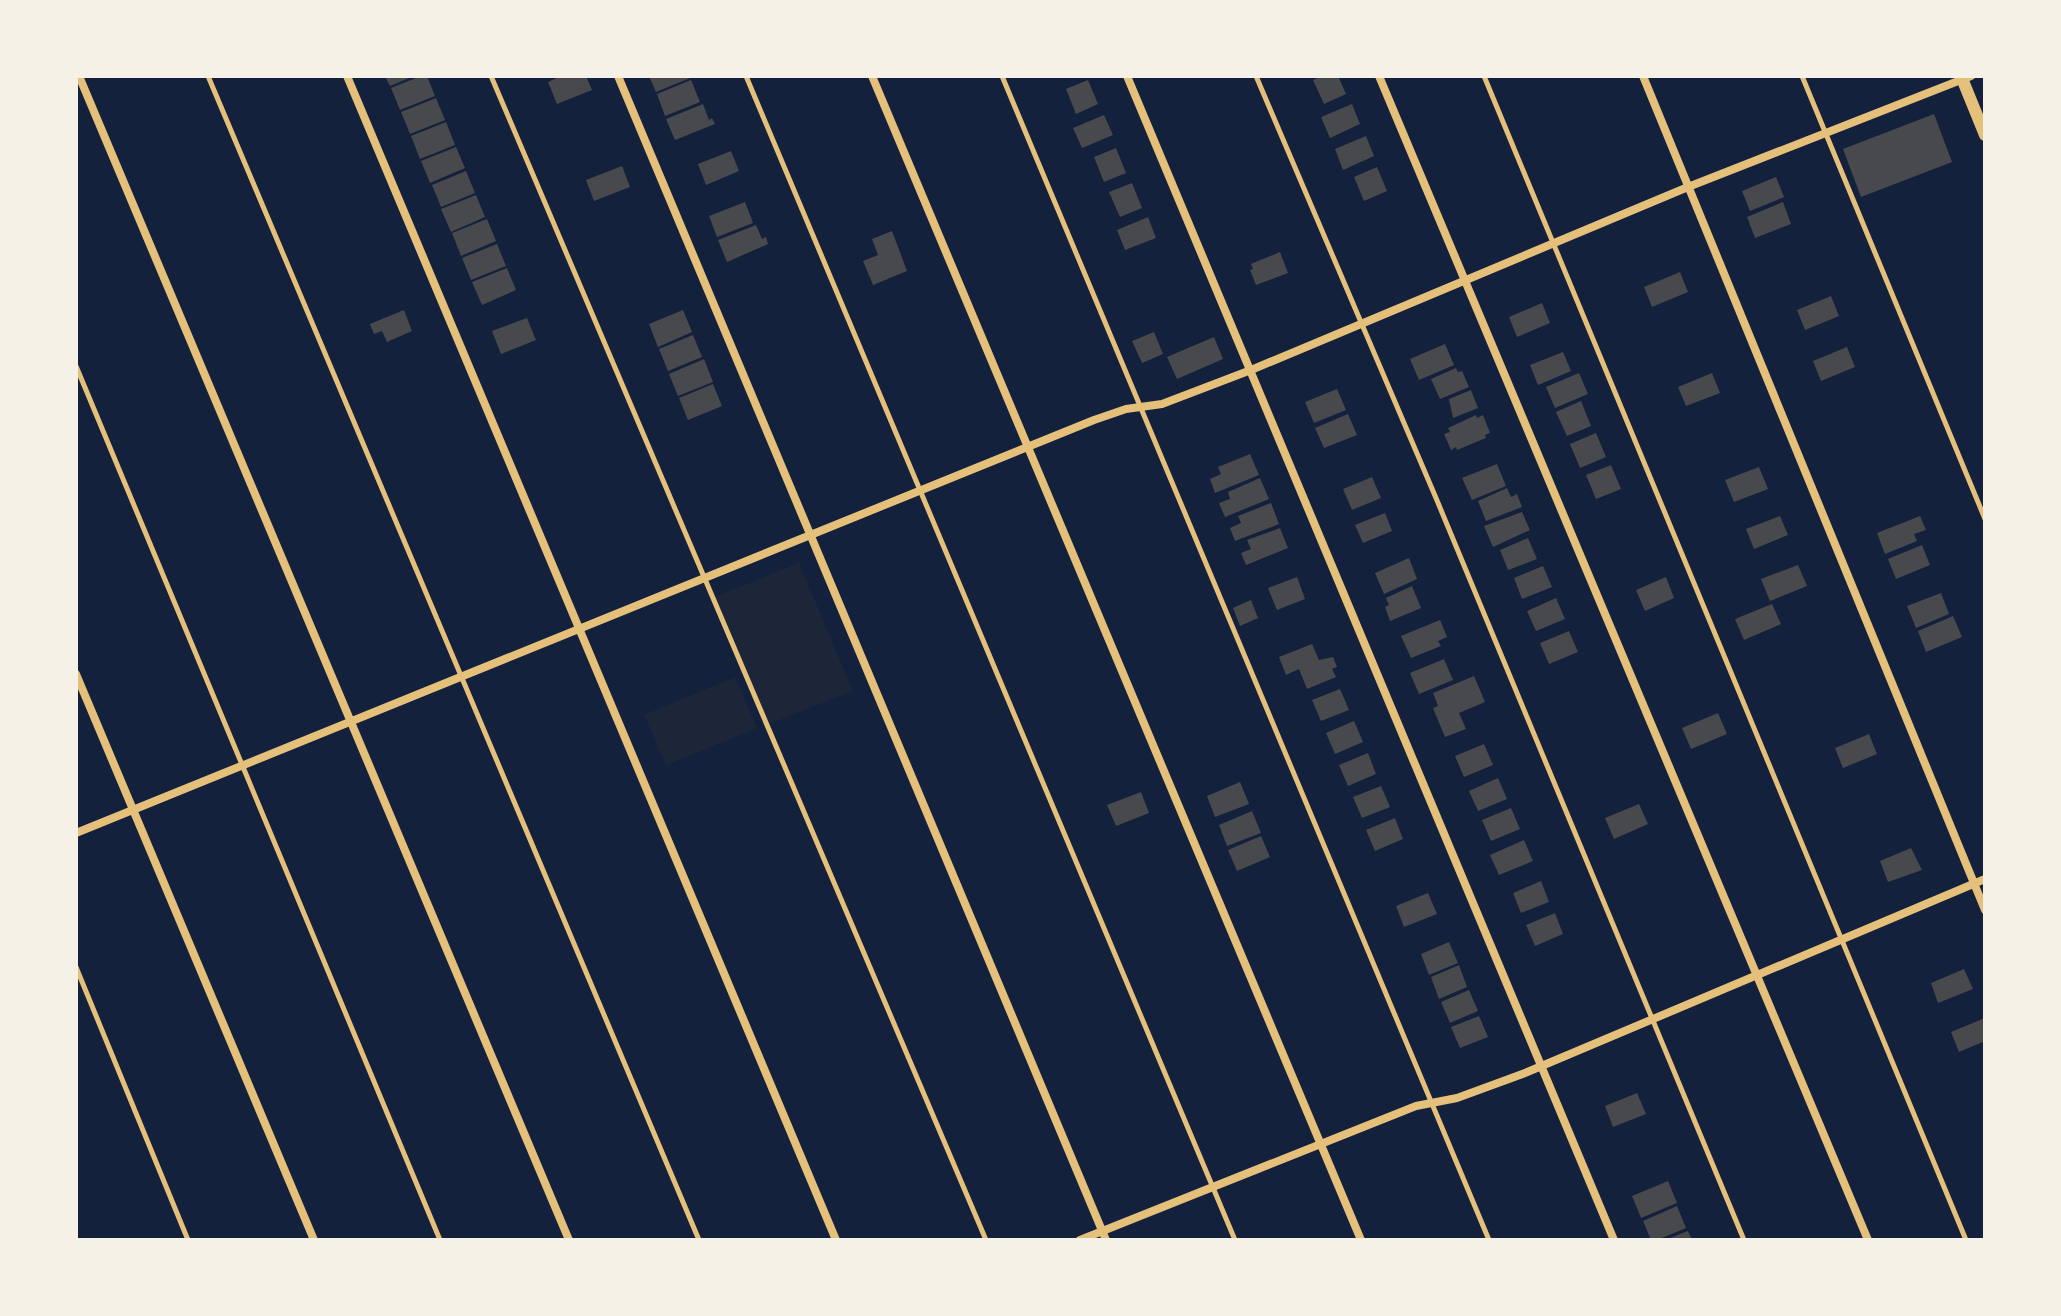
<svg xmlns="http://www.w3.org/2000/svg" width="2061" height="1316" viewBox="0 0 2061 1316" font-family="'Crimson Pro',serif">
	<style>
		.green { fill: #1d2539 }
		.building { fill: #48494c }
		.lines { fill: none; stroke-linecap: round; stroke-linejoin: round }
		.service { stroke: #e5c07b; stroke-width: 5 }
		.minor { stroke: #e5c07b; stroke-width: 8 }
		.tertiary { stroke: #e5c07b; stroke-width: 12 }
	</style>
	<rect width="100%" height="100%" fill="#14213d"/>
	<path class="green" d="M 799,563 L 853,691 L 769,724 L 715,597 Z
		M 735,677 L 757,728 L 666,765 L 644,715 Z"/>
	<path class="building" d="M 385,76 L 414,76 L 390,86 Z
		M 421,76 L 427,76 L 435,96 L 400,110 L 391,88 Z
		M 561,76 L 586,76 L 592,90 L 557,104 L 548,82 Z
		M 649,76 L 695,76 L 656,92 Z
		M 1322,76 L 1338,76 L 1346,94 L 1324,104 L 1313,80 Z
		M 691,80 L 700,102 L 665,116 L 657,94 Z
		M 1088,80 L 1098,104 L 1076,114 L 1066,89 Z
		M 436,98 L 445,120 L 410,134 L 401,112 Z
		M 703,104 L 709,120 L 712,118 L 715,124 L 675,140 L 666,119 Z
		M 1352,104 L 1360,124 L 1330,138 L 1321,117 Z
		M 1934,114 L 1952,162 L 1861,197 L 1843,149 Z
		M 1104,115 L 1113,135 L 1082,148 L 1073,128 Z
		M 446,122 L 455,145 L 420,159 L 411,136 Z
		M 1366,136 L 1374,156 L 1343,170 L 1335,149 Z
		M 456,147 L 465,168 L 430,183 L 421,161 Z
		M 1116,148 L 1126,173 L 1104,182 L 1094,157 Z
		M 731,151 L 739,171 L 706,185 L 698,164 Z
		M 622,166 L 630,187 L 594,201 L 586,180 Z
		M 1377,167 L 1387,191 L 1364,201 L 1354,177 Z
		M 466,171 L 475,193 L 441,207 L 432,185 Z
		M 1776,177 L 1784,197 L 1750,211 L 1742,191 Z
		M 1132,183 L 1142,208 L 1120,217 L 1109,192 Z
		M 476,195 L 485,217 L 451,232 L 441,209 Z
		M 745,202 L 753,223 L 717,237 L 709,216 Z
		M 1783,202 L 1791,224 L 1755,238 L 1747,217 Z
		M 1148,217 L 1156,238 L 1125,250 L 1117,230 Z
		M 487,219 L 496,241 L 461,256 L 452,233 Z
		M 756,225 L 762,239 L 766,237 L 768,244 L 727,262 L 718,240 Z
		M 892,231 L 907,271 L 873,285 L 863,261 L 878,255 L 872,239 Z
		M 497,244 L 506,266 L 471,280 L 462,258 Z
		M 1280,252 L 1288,273 L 1256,285 L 1250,270 L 1253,269 L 1251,264 Z
		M 507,268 L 516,290 L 482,305 L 472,282 Z
		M 1680,272 L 1688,292 L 1652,307 L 1644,287 Z
		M 1831,296 L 1839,316 L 1805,330 L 1797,310 Z
		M 1542,303 L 1550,323 L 1517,337 L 1509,317 Z
		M 404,310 L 412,331 L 387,342 L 382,331 L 374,334 L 370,324 Z
		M 683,310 L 692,332 L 658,347 L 649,324 Z
		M 527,318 L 536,340 L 501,354 L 492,331 Z
		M 1154,332 L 1163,354 L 1142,363 L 1132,341 Z
		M 693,335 L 702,357 L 668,371 L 659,349 Z
		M 1214,337 L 1223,359 L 1177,379 L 1167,357 Z
		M 1445,344 L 1454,365 L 1419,380 L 1410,359 Z
		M 1847,347 L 1855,367 L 1821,381 L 1813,361 Z
		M 1563,352 L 1571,371 L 1538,385 L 1530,365 Z
		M 704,359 L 713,382 L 678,396 L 669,374 Z
		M 1456,368 L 1458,372 L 1462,371 L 1469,387 L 1440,399 L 1431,379 Z
		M 1579,373 L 1588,394 L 1555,408 L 1546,387 Z
		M 1712,373 L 1720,393 L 1686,406 L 1678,387 Z
		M 713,384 L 722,406 L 688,420 L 679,398 Z
		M 1337,389 L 1346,410 L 1314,423 L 1305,402 Z
		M 1471,390 L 1478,408 L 1453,418 L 1449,399 Z
		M 1581,401 L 1591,426 L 1567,436 L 1556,412 Z
		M 1348,414 L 1357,435 L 1324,448 L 1315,428 Z
		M 1476,415 L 1477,418 L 1483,415 L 1490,433 L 1485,435 L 1486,438 L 1457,450 L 1456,447 L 1451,450 L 1444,434 L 1450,432 L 1448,428 Z
		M 1596,433 L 1606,457 L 1580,468 L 1570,444 Z
		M 1250,454 L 1259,475 L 1215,493 L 1210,479 L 1221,474 L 1218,467 Z
		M 1497,464 L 1506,486 L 1472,500 L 1462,478 Z
		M 1611,465 L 1621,489 L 1596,499 L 1586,475 Z
		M 1759,467 L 1768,489 L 1734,502 L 1725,480 Z
		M 1372,477 L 1381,498 L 1352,510 L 1343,489 Z
		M 1260,478 L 1269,499 L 1225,517 L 1219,503 L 1230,499 L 1228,492 Z
		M 1507,488 L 1511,497 L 1517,494 L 1522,507 L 1486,521 L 1478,501 Z
		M 1271,503 L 1279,524 L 1235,541 L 1230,528 L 1241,523 L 1238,516 Z
		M 1522,512 L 1530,530 L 1493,547 L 1484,526 Z
		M 1385,513 L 1392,531 L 1363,543 L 1355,525 Z
		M 1780,516 L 1788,535 L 1754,549 L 1746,529 Z
		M 1920,516 L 1926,530 L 1914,534 L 1917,541 L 1885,554 L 1877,533 Z
		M 1280,528 L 1288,548 L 1246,565 L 1241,553 L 1251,549 L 1247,540 Z
		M 1528,538 L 1537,559 L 1508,570 L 1500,550 Z
		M 1922,545 L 1930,565 L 1896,579 L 1888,559 Z
		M 1409,558 L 1417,579 L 1384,594 L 1375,573 Z
		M 1798,565 L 1807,586 L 1770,601 L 1761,579 Z
		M 1543,566 L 1552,587 L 1522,599 L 1514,578 Z
		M 1297,577 L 1305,599 L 1277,610 L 1268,588 Z
		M 1666,577 L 1674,598 L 1645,611 L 1636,590 Z
		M 1412,586 L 1421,608 L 1390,621 L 1385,607 L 1389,605 L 1386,598 Z
		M 1941,593 L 1949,614 L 1916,628 L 1907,606 Z
		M 1556,598 L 1565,619 L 1536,631 L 1527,611 Z
		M 1251,600 L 1258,618 L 1240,626 L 1233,608 Z
		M 1772,604 L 1781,624 L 1744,640 L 1735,619 Z
		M 1953,616 L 1962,637 L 1926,652 L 1918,631 Z
		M 1440,620 L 1447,637 L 1438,641 L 1441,646 L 1411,658 L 1401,636 Z
		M 1569,631 L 1578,652 L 1549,664 L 1540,643 Z
		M 1312,644 L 1319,660 L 1333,657 L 1337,667 L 1332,669 L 1336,677 L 1307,689 L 1299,669 L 1286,675 L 1279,657 Z
		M 1444,659 L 1453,680 L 1419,694 L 1410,673 Z
		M 1474,676 L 1485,702 L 1459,713 L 1466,729 L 1445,737 L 1433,708 L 1438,706 L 1433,693 Z
		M 1340,689 L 1349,710 L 1321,721 L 1312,700 Z
		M 1718,713 L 1727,734 L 1691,749 L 1682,728 Z
		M 1354,721 L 1363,742 L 1335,754 L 1326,733 Z
		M 1869,734 L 1877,754 L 1843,768 L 1835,748 Z
		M 1484,744 L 1493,765 L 1464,777 L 1455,756 Z
		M 1368,753 L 1376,774 L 1348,786 L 1339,765 Z
		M 1498,778 L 1507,799 L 1478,811 L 1469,791 Z
		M 1240,782 L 1249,804 L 1215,817 L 1207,796 Z
		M 1381,786 L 1390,807 L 1362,818 L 1353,797 Z
		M 1141,792 L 1149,813 L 1116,826 L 1107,805 Z
		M 1639,804 L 1648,824 L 1614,839 L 1605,818 Z
		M 1511,808 L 1520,829 L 1491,841 L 1482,820 Z
		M 1252,811 L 1261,833 L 1227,846 L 1219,825 Z
		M 1395,818 L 1403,839 L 1375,851 L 1366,830 Z
		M 1261,836 L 1270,857 L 1237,871 L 1228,850 Z
		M 1524,840 L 1533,861 L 1499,875 L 1490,855 Z
		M 1911,848 L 1922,870 L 1888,882 L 1880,861 Z
		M 1541,881 L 1549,902 L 1521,913 L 1513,893 Z
		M 1428,893 L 1437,914 L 1404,927 L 1396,906 Z
		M 1555,913 L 1563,934 L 1535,946 L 1526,925 Z
		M 1449,942 L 1458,963 L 1429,975 L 1421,954 Z
		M 1459,965 L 1467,987 L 1439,999 L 1431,977 Z
		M 1964,969 L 1973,989 L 1938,1003 L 1931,983 Z
		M 1469,990 L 1478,1011 L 1450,1023 L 1441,1002 Z
		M 1479,1016 L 1488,1037 L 1460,1048 L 1451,1027 Z
		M 1985,1018 L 1985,1041 L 1959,1052 L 1951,1032 Z
		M 1637,1093 L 1646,1114 L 1613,1127 L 1605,1106 Z
		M 1668,1181 L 1677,1203 L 1641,1218 L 1632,1196 Z
		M 1677,1206 L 1686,1228 L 1657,1240 L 1651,1240 L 1643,1221 Z
		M 1688,1231 L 1692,1240 L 1665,1240 Z"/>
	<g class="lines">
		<path class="service" d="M 208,76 L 699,1240
			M 491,76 L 986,1240
			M 746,76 L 1235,1240
			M 1002,76 L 1489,1240
			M 1256,76 L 1436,498 L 1744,1240
			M 1484,76 L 1966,1240
			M 1802,76 L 1985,519
			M 76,366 L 440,1240
			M 76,967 L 188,1240"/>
		<path class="minor" d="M 79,76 L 569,1240
			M 347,76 L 836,1240
			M 618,76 L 1106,1240
			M 872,76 L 1361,1240
			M 1127,76 L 1614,1240
			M 1379,76 L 1868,1240
			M 1643,76 L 1985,910
			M 76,674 L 314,1240
			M 76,833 L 1094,420 L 1126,409 L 1162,404 L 1251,370 L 1688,187 L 1971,76
			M 1080,1240 L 1416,1106 L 1457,1098 L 1525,1073 L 1985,879"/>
		<path class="tertiary" d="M 1961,76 L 1985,135"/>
	</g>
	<rect width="2061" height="1316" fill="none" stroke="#f6f1e7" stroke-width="156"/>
</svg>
